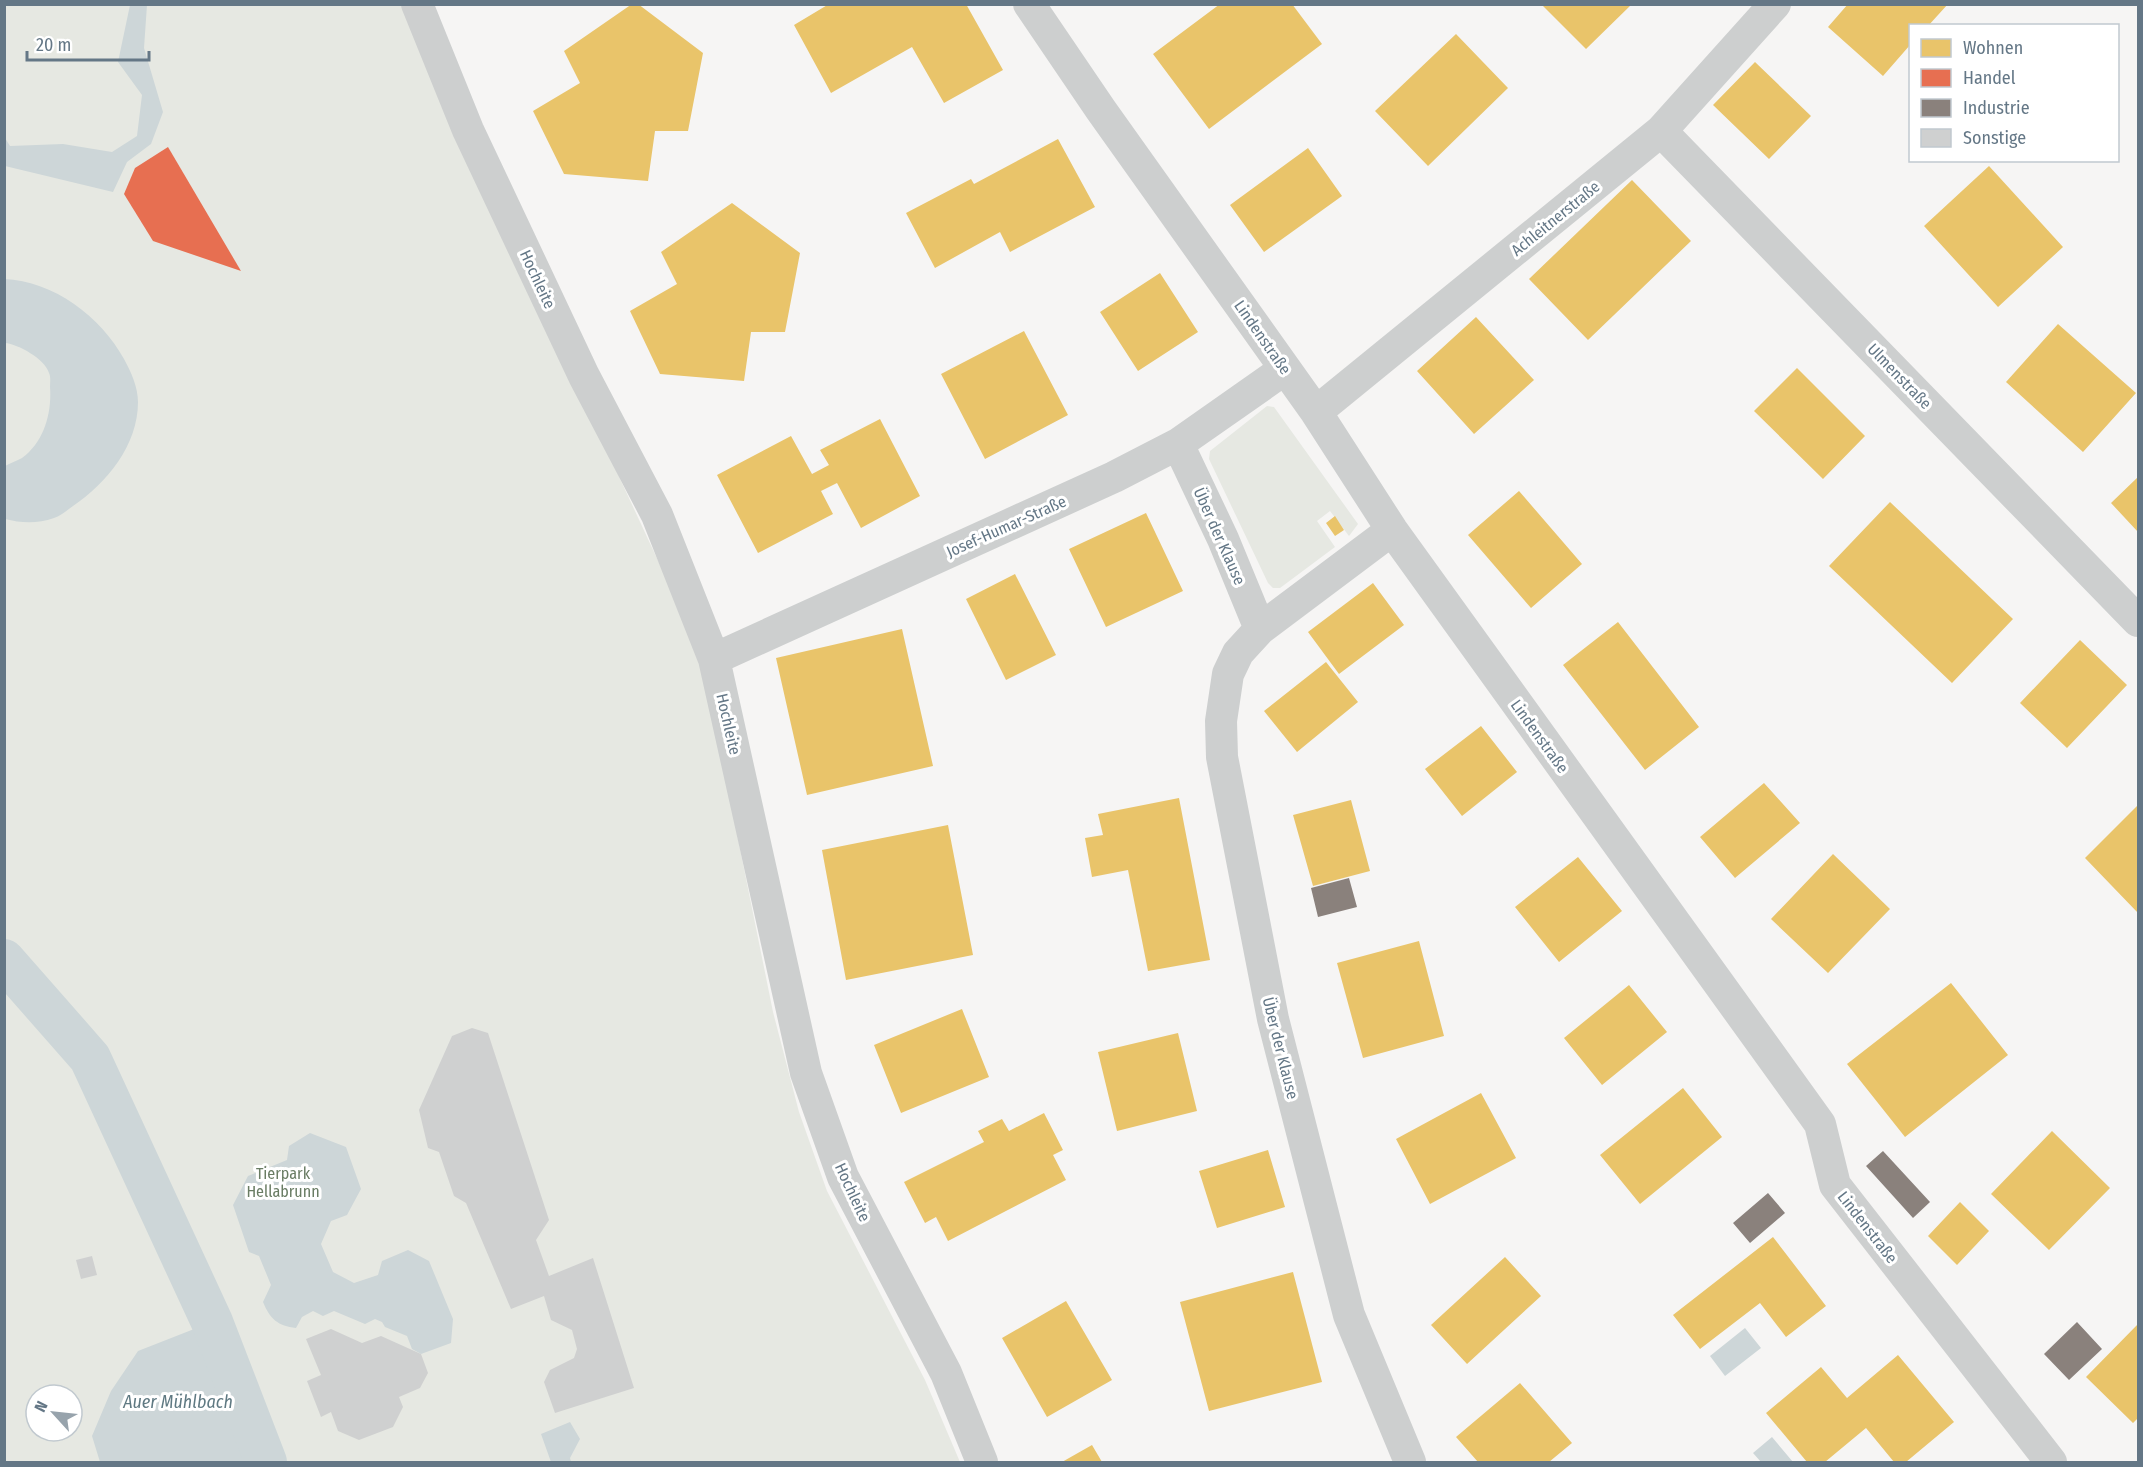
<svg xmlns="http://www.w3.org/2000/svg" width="2143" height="1467" viewBox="0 0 2143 1467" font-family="'Fira Sans Condensed',sans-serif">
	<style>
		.green { fill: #e6e8e2; fill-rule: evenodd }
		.water { fill: #cdd6d8 }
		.homes { fill: #e9c46a }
		.shops { fill: #e76f51 }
		.industry { fill: #8a817c }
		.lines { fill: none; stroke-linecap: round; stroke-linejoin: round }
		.canal { stroke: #cdd6d8; stroke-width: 42 }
		.building { fill: #cfd0d0 }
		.minor { stroke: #cdcfcf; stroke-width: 32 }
		.labels { text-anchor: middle; stroke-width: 6; stroke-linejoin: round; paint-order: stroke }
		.street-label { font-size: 16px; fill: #647786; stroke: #fff }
		.park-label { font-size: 16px; fill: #697c63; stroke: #fff }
		.water-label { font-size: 18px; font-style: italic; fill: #5f7982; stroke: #fff }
	</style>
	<rect width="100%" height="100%" fill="#f6f5f4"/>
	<path class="green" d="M 5,5 L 401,5 L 456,137 L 576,384 L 700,651 L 773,1012 L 799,1112 L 827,1191 L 925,1380 L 960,1462 L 5,1462 ZM 36,1395 L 72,1395 L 72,1431 L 36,1431 Z
		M 1267,406 L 1274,407 L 1358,524 L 1349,536 L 1330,511 L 1317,521 L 1335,547 L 1280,588 L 1273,588 L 1268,583 L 1209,459 L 1210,451 Z"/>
	<path class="water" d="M 130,5 L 147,5 L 144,48 L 163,112 L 151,144 L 127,162 L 113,192 L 5,166 L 5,138 L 10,146 L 63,144 L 112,152 L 137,136 L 142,95 L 118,62 Z
		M 4,279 C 54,281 101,317 124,359 C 131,372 138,387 138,402 C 138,445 107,483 73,506 C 67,510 61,516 54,518 C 37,524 21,523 5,519 L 5,466 C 10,463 17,461 22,458 C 44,442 52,413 50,387 C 50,383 51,377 49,373 C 45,359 18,344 5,343 Z
		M 310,1133 L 346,1147 L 361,1189 L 347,1215 L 331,1221 L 321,1244 L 333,1272 L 354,1283 L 378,1275 L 382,1261 L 408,1250 L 429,1261 L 453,1319 L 451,1343 L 421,1354 L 412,1349 L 407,1336 L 385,1327 L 382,1322 L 375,1319 L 365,1324 L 334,1311 L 323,1316 L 313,1311 L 302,1317 L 296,1328 C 278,1326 270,1319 263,1302 L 271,1285 L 259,1256 L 249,1252 L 233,1205 L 248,1176 L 287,1160 L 289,1146 Z
		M 212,1322 L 266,1462 L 100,1462 L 92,1436 L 111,1391 L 138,1351 Z
		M 1745,1328 L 1761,1348 L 1725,1376 L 1710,1356 Z
		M 570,1422 L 580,1439 L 570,1458 L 571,1462 L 551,1462 L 541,1434 Z
		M 1772,1437 L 1793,1462 L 1761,1462 L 1753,1453 Z"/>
	<path class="homes" d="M 632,4 L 638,4 L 703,53 L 688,131 L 655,131 L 648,181 L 564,174 L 533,111 L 580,83 L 564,51 Z
		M 829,4 L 966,4 L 1003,70 L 944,103 L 912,47 L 831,93 L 794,25 Z
		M 1220,4 L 1292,4 L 1322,44 L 1209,129 L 1153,54 Z
		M 1848,4 L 1948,4 L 1928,26 L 1910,26 L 1910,45 L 1883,76 L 1828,27 Z
		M 1542,5 L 1631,5 L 1586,49 Z
		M 1456,34 L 1508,88 L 1428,166 L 1375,111 Z
		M 1755,62 L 1811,116 L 1769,159 L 1713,105 Z
		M 1058,139 L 1095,207 L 1010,252 L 1000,232 L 935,268 L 906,213 L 971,179 L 974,184 Z
		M 1308,148 L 1342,196 L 1264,252 L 1230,205 Z
		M 1989,166 L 2063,247 L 1998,307 L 1924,226 Z
		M 1632,180 L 1691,241 L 1588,340 L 1529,279 Z
		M 732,203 L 800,253 L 785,332 L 751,332 L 744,381 L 660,374 L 630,311 L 677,284 L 661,252 Z
		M 1160,273 L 1198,332 L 1138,371 L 1100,312 Z
		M 1476,317 L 1534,380 L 1474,434 L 1417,371 Z
		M 2058,324 L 2136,393 L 2083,452 L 2006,382 Z
		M 1024,331 L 1068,415 L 985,459 L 941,374 Z
		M 1797,368 L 1865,436 L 1823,479 L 1754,411 Z
		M 880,419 L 920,496 L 861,528 L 837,483 L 821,491 L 833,514 L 758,553 L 717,475 L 791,436 L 812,474 L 829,465 L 820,450 Z
		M 2138,477 L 2138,532 L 2111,503 Z
		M 1519,491 L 1582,564 L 1531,608 L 1468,535 Z
		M 1890,502 L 2013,619 L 1952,683 L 1829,566 Z
		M 1146,513 L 1183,591 L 1106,627 L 1069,549 Z
		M 1335,516 L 1344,530 L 1335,536 L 1326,523 Z
		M 1015,574 L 1056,655 L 1006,680 L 966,599 Z
		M 1373,583 L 1404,625 L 1339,674 L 1308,632 Z
		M 1618,622 L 1699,727 L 1645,770 L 1563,665 Z
		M 902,629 L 933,766 L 807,795 L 776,658 Z
		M 2080,640 L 2127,685 L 2067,748 L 2020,703 Z
		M 1326,662 L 1358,702 L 1297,752 L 1264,711 Z
		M 1481,726 L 1517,772 L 1462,816 L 1425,769 Z
		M 1764,783 L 1800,823 L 1735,878 L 1700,837 Z
		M 1179,798 L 1210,960 L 1148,971 L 1128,870 L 1092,877 L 1085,838 L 1103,835 L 1098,814 Z
		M 1351,800 L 1370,871 L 1313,886 L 1293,815 Z
		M 2138,805 L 2138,913 L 2085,858 Z
		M 948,825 L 973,955 L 846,980 L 822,850 Z
		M 1833,854 L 1890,909 L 1828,973 L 1771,919 Z
		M 1578,857 L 1622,911 L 1559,962 L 1515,907 Z
		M 1419,941 L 1444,1036 L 1363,1058 L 1337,963 Z
		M 1951,983 L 2008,1055 L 1905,1137 L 1847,1064 Z
		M 1629,985 L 1667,1032 L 1602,1085 L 1564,1038 Z
		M 962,1009 L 989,1077 L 901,1113 L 874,1045 Z
		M 1178,1033 L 1197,1111 L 1117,1131 L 1098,1052 Z
		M 1683,1088 L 1722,1137 L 1640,1204 L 1600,1155 Z
		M 1481,1093 L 1516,1158 L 1430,1204 L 1396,1139 Z
		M 1044,1113 L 1063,1150 L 1053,1155 L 1066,1180 L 948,1241 L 936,1217 L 925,1223 L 904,1182 L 984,1142 L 978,1131 L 1002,1119 L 1009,1131 Z
		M 2052,1131 L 2110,1188 L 2049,1250 L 1991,1194 Z
		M 1268,1150 L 1285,1207 L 1217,1228 L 1199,1171 Z
		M 1960,1202 L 1989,1231 L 1957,1265 L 1928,1236 Z
		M 1773,1237 L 1826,1306 L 1786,1337 L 1760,1303 L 1700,1349 L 1673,1315 Z
		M 1505,1257 L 1541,1296 L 1467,1364 L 1431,1325 Z
		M 1293,1272 L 1322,1382 L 1209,1411 L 1180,1302 Z
		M 1066,1301 L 1112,1380 L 1047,1417 L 1002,1338 Z
		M 2138,1324 L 2138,1418 L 2133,1423 L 2086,1377 Z
		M 1898,1355 L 1954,1422 L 1906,1462 L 1894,1462 L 1866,1428 L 1825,1462 L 1807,1462 L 1766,1413 L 1821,1367 L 1847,1398 Z
		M 1520,1383 L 1572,1443 L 1549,1462 L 1478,1462 L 1456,1437 Z
		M 1092,1445 L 1102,1462 L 1062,1462 Z"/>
	<path class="shops" d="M 168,147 L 241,271 L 153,241 L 124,194 L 135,168 Z"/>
	<path class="industry" d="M 1349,878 L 1357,907 L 1318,917 L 1311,888 Z
		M 1883,1151 L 1930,1202 L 1913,1218 L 1866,1166 Z
		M 1768,1193 L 1785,1213 L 1750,1243 L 1733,1223 Z
		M 2077,1322 L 2102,1349 L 2069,1380 L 2044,1354 Z"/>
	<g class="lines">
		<path class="canal" d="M 4,960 L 90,1058 L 212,1322 L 266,1462"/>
	</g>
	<path class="building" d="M 472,1028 L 488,1033 L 549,1220 L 536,1240 L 549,1276 L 593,1258 L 634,1388 L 555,1413 L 544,1382 L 550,1370 L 574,1358 L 577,1349 L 572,1330 L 551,1320 L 544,1296 L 511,1309 L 466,1203 L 454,1196 L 439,1152 L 428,1148 L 419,1110 L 452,1036 Z
		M 92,1256 L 97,1275 L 81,1279 L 76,1260 Z
		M 331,1329 L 362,1343 L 381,1336 L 421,1354 L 428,1373 L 420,1388 L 399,1397 L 403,1407 L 393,1427 L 359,1440 L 338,1431 L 331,1412 L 321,1417 L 307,1381 L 321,1375 L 306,1339 Z"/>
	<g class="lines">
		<path class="minor" d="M 417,4 L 468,130 L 584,376 L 657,515 L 714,659 L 806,1073 L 843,1177 L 946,1373 L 982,1462
			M 1029,4 L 1101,110 L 1316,412 L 1392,530 L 1820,1124 L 1835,1185 L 2051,1462
			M 1661,131 L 2138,621
			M 1316,412 L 1661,131 L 1775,4
			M 1178,444 L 1223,539 L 1260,629
			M 1392,530 L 1260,629 L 1238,653 L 1228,674 L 1221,721 L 1222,757 L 1273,1019 L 1349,1315 L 1410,1462
			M 714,659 L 1114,477 L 1178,444 L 1285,369"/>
	</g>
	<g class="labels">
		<g class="street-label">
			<text transform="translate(1555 218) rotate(-39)" y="6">Achleitnerstraße</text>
			<text transform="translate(538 279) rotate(65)" y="6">Hochleite</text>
			<text transform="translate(1263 337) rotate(55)" y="6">Lindenstraße</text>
			<text transform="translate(1900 376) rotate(46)" y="6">Ulmenstraße</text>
			<text transform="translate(1006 526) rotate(-24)" y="6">Josef-Humar-Straße</text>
			<text transform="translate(1220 536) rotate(66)" y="6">Über der Klause</text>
			<text transform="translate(729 724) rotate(77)" y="6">Hochleite</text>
			<text transform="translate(1540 736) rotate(54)" y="6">Lindenstraße</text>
			<text transform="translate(1281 1048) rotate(76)" y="6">Über der Klause</text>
			<text transform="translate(853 1192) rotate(65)" y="6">Hochleite</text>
			<text transform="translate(1868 1227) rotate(52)" y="6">Lindenstraße</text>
		</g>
		<g class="park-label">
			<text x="283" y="1179">Tierpark<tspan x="283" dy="18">Hellabrunn</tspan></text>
		</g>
		<g class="water-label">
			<text x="178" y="1408">Auer Mühlbach</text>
		</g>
	</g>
	<rect width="2143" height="1467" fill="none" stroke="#647786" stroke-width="12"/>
	<rect x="1909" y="24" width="210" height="138" fill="#ffffff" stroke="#c1c9cf" stroke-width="1.5"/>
	<rect x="1921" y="39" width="30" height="18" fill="#e9c46a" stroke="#c1c9cf" stroke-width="1.5"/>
	<text x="1963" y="54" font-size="18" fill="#647786">Wohnen</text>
	<rect x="1921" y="69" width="30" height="18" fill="#e76f51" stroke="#c1c9cf" stroke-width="1.5"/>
	<text x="1963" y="84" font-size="18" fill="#647786">Handel</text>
	<rect x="1921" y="99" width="30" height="18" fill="#8a817c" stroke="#c1c9cf" stroke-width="1.5"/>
	<text x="1963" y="114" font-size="18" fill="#647786">Industrie</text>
	<rect x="1921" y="129" width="30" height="18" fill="#cfd0d0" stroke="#c1c9cf" stroke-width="1.5"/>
	<text x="1963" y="144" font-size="18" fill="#647786">Sonstige</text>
	<g transform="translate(54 1413) rotate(297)"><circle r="28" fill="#ffffff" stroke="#c1c9cf" stroke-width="1.5"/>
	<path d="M0-4.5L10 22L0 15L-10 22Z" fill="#97a3ac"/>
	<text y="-9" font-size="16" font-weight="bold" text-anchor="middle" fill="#647786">N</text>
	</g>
	<path d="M27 51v9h122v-9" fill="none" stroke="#647786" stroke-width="3"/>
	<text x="36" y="51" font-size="18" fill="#647786" stroke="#ffffff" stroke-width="4.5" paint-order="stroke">20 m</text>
</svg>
